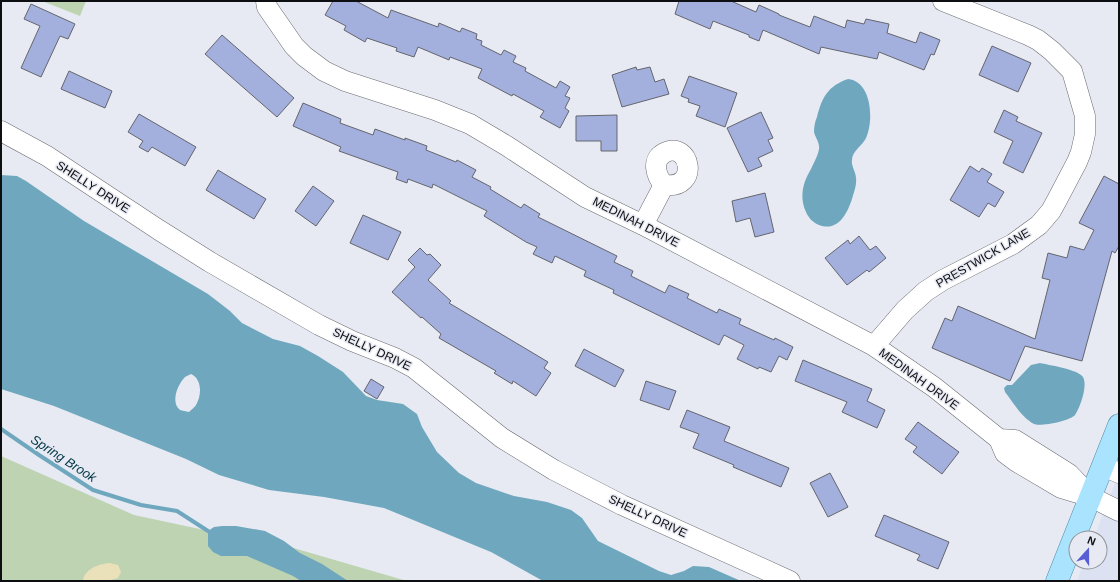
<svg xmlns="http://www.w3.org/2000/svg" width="1120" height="582" viewBox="0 0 1120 582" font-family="Arial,sans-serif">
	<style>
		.built { fill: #dde2f2 }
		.green { fill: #bed3b2 }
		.sand { fill: #eae1bb }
		.water { fill: #6fa8be; fill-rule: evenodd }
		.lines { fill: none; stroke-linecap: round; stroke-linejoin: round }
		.stream { stroke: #6fa8be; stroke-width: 4 }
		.building { fill: #a3afdc; stroke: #64666e }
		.minor-casing { stroke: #6a6c74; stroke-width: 21 }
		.major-casing { stroke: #4d8caa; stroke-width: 23 }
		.minor { stroke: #fff; stroke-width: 20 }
		.major { stroke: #a9e3fd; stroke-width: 22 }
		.labels { text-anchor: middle; stroke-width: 3; stroke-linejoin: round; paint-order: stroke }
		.street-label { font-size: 12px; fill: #0d0e11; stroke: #e7eaf2 }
		.water-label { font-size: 13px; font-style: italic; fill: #003646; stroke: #e7eaf2 }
	</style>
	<rect width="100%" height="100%" fill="#e7eaf2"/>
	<path class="built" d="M 1119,473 L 1119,581 L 1077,581 L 1084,562 L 1100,562 L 1100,538 L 1094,538 Z"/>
	<path class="green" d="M 42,1 L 86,1 L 80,16 Z
		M 1,456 L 134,515 L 223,534 L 259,538 L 407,581 L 1,581 Z"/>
	<path class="sand" d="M 110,563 L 118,565 L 121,572 L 118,578 L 107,581 L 83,581 L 84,576 C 90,567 99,564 110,563 Z"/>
	<path class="water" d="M 848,79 C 872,81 874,121 866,138 C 863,145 852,151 852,160 C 851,166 856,172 856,178 C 857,185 854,192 852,199 C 847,214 838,232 819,225 C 813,223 808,217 806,212 C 799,197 803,182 811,169 C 814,162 818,156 819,149 C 820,143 815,137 814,132 C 814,127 815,121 817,117 C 822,97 828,86 848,79 Z
		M 1,175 L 17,176 L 26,181 L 84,221 L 208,294 L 230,311 L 242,323 L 273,339 L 300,346 L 318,356 L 343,372 L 366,396 L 377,400 L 403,404 L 417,414 L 422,427 L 437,452 L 459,473 L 476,483 L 514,496 L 547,502 L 571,510 L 582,518 L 598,541 L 659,571 L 671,575 L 684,571 L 693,566 L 709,567 L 741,581 L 543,581 L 491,552 L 384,508 L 324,497 L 269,490 L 219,475 L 186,459 L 54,406 L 1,389 ZM 191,374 C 202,379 202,395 196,405 C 195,407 191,410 189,412 C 186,411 182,411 180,410 C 170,402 178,384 185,377 C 187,376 189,375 191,374 Z
		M 1040,363 C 1049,365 1074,369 1081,375 C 1090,381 1080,408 1075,415 C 1070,421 1040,427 1034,424 C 1021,417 1013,402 1005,392 L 1004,388 L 1007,385 L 1012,385 L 1031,365 Z
		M 222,526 L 236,526 L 265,531 L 284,541 L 300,553 L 322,564 L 348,581 L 301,581 L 293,576 L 247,556 L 221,556 L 213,552 L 208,546 L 208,531 L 214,527 Z"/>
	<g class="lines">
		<path class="stream" d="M 1,429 L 39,455 L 93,490 L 141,505 L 177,511 L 208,531"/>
	</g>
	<path class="building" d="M 333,1 L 356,1 L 388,18 L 391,10 L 438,27 L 439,23 L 460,32 L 462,28 L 477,34 L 476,39 L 482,41 L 481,45 L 501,55 L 504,50 L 516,56 L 513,62 L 526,68 L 525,71 L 556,88 L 560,81 L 570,87 L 565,96 L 570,98 L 565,108 L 569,111 L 560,128 L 540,117 L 544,111 L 513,94 L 512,96 L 478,78 L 482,69 L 450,57 L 449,60 L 418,47 L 414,57 L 396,51 L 397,48 L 367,38 L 365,42 L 344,30 L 346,26 L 325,15 Z
		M 679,1 L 731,1 L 756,12 L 759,5 L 779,14 L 779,15 L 810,27 L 814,16 L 845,28 L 847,20 L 864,24 L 866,19 L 889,24 L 887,33 L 916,43 L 920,32 L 940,40 L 934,55 L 931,54 L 924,70 L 879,52 L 877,59 L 821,47 L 819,54 L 763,30 L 759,41 L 749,37 L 749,35 L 713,21 L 710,29 L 675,14 Z
		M 31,4 L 75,24 L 68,39 L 60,36 L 41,77 L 21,68 L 40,26 L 24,19 Z
		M 222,35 L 294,98 L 277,117 L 205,54 Z
		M 992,46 L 1031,63 L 1018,92 L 979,75 Z
		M 636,67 L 637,70 L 650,67 L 655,82 L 664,79 L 669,94 L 622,107 L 612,75 Z
		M 69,71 L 112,91 L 105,108 L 61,89 Z
		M 689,76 L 737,93 L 725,127 L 696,116 L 700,106 L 688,102 L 689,99 L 681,96 Z
		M 303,103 L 341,119 L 340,123 L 373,135 L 375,129 L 405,140 L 405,138 L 427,146 L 426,150 L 456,162 L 457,160 L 476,170 L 472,177 L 491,187 L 490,189 L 521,208 L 524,204 L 540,214 L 538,217 L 617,256 L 614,262 L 633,271 L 631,276 L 665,293 L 669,285 L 689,294 L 687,298 L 717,313 L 719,309 L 741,319 L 739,324 L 774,340 L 775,338 L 793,347 L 787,360 L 779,356 L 771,372 L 759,367 L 758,369 L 737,359 L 744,345 L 724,335 L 719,345 L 613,293 L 614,290 L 584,276 L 586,271 L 555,256 L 552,263 L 533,254 L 537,247 L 526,242 L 484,216 L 487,211 L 433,184 L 432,188 L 408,179 L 407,183 L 396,179 L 398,172 L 339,151 L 341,147 L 293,126 Z
		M 1004,110 L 1018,117 L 1016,121 L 1042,133 L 1023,173 L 1003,163 L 1013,141 L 994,132 Z
		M 761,112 L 773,138 L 768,140 L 773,151 L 758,158 L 762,166 L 748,172 L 727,128 Z
		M 139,114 L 196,147 L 185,166 L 152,147 L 148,152 L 139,147 L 143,141 L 128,132 Z
		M 617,115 L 617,151 L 601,151 L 601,141 L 576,141 L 576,116 Z
		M 970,166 L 979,172 L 982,168 L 992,174 L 987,182 L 1004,192 L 995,207 L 988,203 L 979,217 L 950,200 Z
		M 218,170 L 266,199 L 254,219 L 206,190 Z
		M 1104,176 L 1119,184 L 1119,246 L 1115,253 L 1112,251 L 1082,361 L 1025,346 L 1010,381 L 932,348 L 945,318 L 952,321 L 958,306 L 1035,339 L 1050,280 L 1042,278 L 1048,253 L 1067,258 L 1070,246 L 1084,250 L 1094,230 L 1079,223 Z
		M 313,186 L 334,201 L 316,226 L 295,211 Z
		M 765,193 L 774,232 L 755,237 L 750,218 L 736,222 L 732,201 Z
		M 363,215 L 401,232 L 388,260 L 350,243 Z
		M 859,236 L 870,250 L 876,246 L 886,258 L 869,272 L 867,270 L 847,285 L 825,258 L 848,240 L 850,244 Z
		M 420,248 L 427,255 L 430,254 L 441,265 L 428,280 L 451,301 L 449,303 L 548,362 L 544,368 L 551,373 L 536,396 L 513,381 L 512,384 L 494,373 L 496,371 L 439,338 L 441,334 L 422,317 L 421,318 L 392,292 L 415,267 L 408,260 Z
		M 584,349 L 624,370 L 615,387 L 575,366 Z
		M 803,360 L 872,389 L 867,401 L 885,410 L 877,428 L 842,412 L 847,402 L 795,381 Z
		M 371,379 L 384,387 L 377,399 L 364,391 Z
		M 646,381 L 676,391 L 669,410 L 640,400 Z
		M 687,410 L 730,427 L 724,441 L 789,468 L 781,487 L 733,467 L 734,465 L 693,448 L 699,434 L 680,427 Z
		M 918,422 L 959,452 L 942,474 L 913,452 L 917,447 L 905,439 Z
		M 830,473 L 848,507 L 828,517 L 810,483 Z
		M 884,515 L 949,542 L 938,569 L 917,560 L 920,555 L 875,536 Z"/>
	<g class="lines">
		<defs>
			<path id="minor" d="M 266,1 L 267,7 L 294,46 L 304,56 L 324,71 L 345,81 L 435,110 L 470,124 L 507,146 L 585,197 L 643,225 L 874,346 L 934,387 L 999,439 L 1005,453 L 1017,462 L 1061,488 L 1091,497 L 1119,511
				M 1,131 L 47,156 L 159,230 L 210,262 L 319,325 L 352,341 L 395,358 L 414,368 L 502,438 L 554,470 L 622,505 L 790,581
				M 643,225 L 664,185 C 701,190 690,139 664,153 C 651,160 656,176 664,185
				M 874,346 L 905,310 L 926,291 L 943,280 L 1013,244 L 1039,225 L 1051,211 L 1057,200 L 1077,162 L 1081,152 L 1085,134 L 1085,116 L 1072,71 L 1052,51 L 1038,40 L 1028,35 L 943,1
				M 999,439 L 1015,440 L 1069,474 L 1090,496
				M 1103,466 L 1119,473"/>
			<path id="major" d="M 1057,581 L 1119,425"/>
		</defs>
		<use href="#minor" class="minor-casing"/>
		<use href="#major" class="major-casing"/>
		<use href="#minor" class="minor"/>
		<use href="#major" class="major"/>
	</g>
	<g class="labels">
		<g class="street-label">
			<text transform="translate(93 187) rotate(33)" y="4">SHELLY DRIVE</text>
			<text transform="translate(636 222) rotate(27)" y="4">MEDINAH DRIVE</text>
			<text transform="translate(983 258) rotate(-30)" y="4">PRESTWICK LANE</text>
			<text transform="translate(372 349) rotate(25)" y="4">SHELLY DRIVE</text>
			<text transform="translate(919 379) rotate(36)" y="4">MEDINAH DRIVE</text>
			<text transform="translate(648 516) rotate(25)" y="4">SHELLY DRIVE</text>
		</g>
		<g class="water-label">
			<text transform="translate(64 458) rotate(33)" y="5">Spring Brook</text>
		</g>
	</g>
	<rect width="1120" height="582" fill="none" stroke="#0d0e11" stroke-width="4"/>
	<g transform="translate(1088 550) rotate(21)"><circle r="19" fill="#e7eaf2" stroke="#909298"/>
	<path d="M0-3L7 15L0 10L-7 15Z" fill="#575ed5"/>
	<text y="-6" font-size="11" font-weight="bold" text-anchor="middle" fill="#0d0e11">N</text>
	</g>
</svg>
